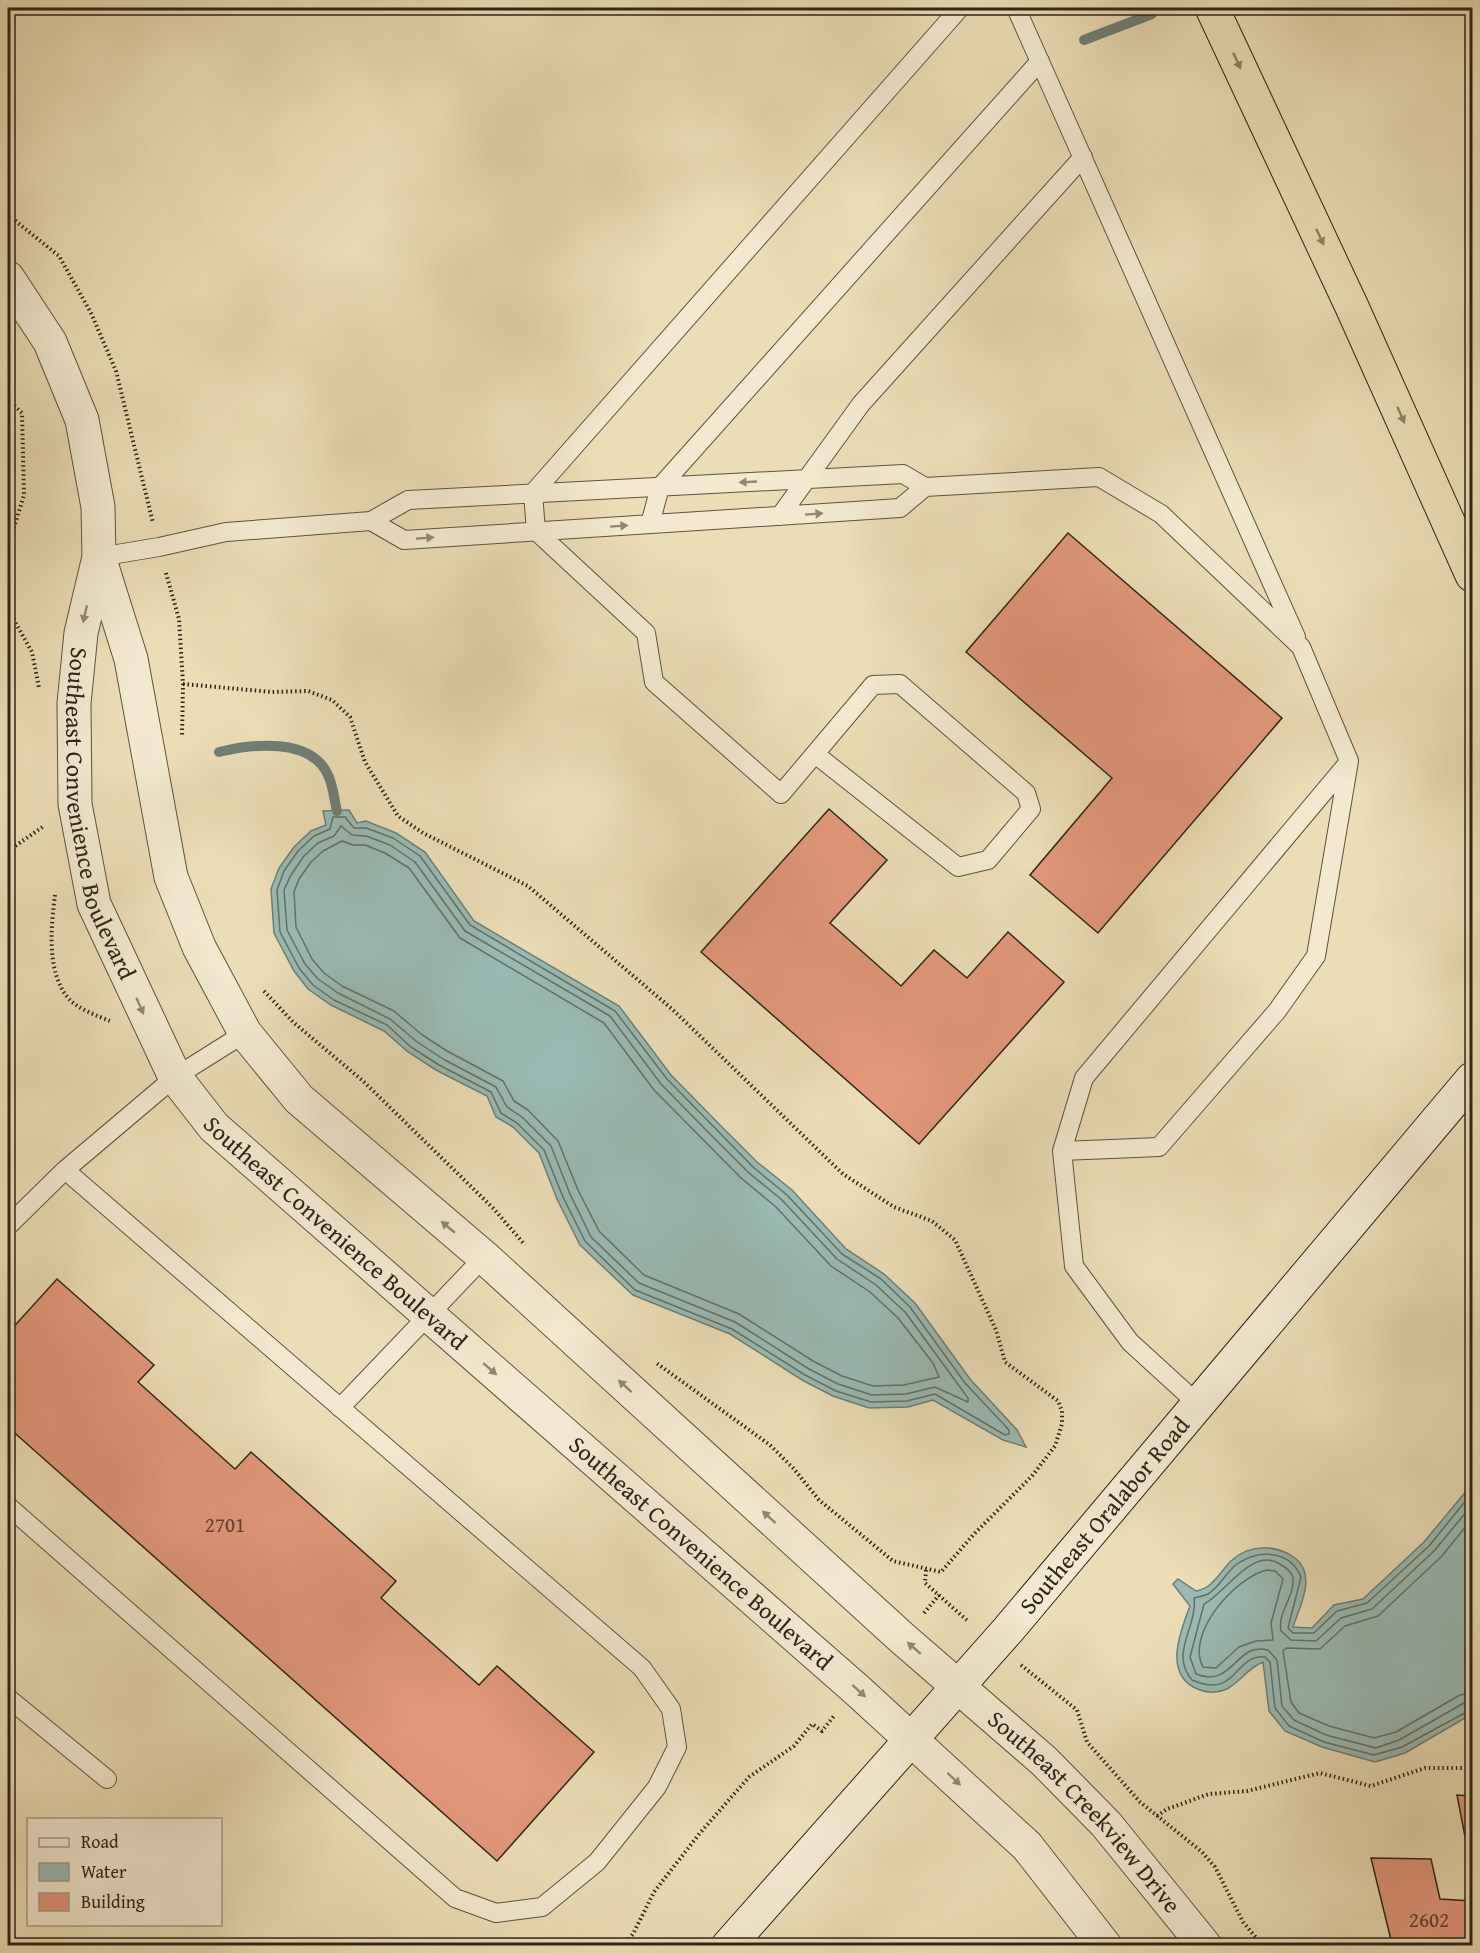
<svg xmlns="http://www.w3.org/2000/svg" width="1480" height="1953" viewBox="0 0 1480 1953" font-family="'Gentium Book Plus',serif">
	<style>
		.water { fill: #99bbb4; stroke: #6e7f76; stroke-width: 1.5 }
		.lines { fill: none; stroke-linecap: round; stroke-linejoin: round }
		.shore { stroke: #647067; stroke-width: 1.5 }
		.stream { stroke: #6e7f76; stroke-width: 10 }
		.building { fill: #e3987c; stroke: #2e251a; stroke-width: 1.5 }
		.lane-casing { stroke: #5d5341; stroke-width: 20 }
		.street-casing { stroke: #5d5341; stroke-width: 35 }
		.secondary-casing { stroke: #2e251a; stroke-width: 35 }
		.highway-casing { stroke: #2e251a; stroke-width: 35 }
		.path { stroke: #2e251a; stroke-width: 4; stroke-dasharray: 1.5 3; stroke-linecap: butt }
		.lane { stroke: #f2e9d0; stroke-width: 18 }
		.street { stroke: #f2e9d0; stroke-width: 33 }
		.secondary { stroke: #f2e9d0; stroke-width: 33 }
		.highway { stroke: #ebddb6; stroke-width: 33 }
		.oneway { fill: #8c8168 }
		.oneway2 { fill: #908775 }
		.labels { text-anchor: middle; stroke-width: 6; stroke-linejoin: round; paint-order: stroke }
		.number-label { font-size: 21px; fill: #5b4232 }
		.street-label { font-size: 24px; fill: #2e251a; stroke: #f2e9d0 }
	</style>
	<rect width="100%" height="100%" fill="#ebddb6"/>
	<filter id="stains"><feTurbulence type="fractalNoise" baseFrequency=".00333" numOctaves="4"/><feColorMatrix values="0 0 0 0 .2 0 0 0 0 .09 0 0 0 0 .02 0 0 0 .5 -.17"/></filter>
	<radialGradient id="worn" r=".72"><stop offset=".6" stop-color="#630" stop-opacity="0"/><stop offset="1" stop-color="#630" stop-opacity=".3"/></radialGradient>
	<path class="water" d="M 349,810 L 357,823 L 366,821 L 396,833 L 425,852 L 474,921 L 619,1006 L 671,1075 L 719,1124 L 757,1162 L 792,1190 L 846,1249 L 884,1274 L 915,1303 L 970,1379 L 1017,1430 L 1026,1447 L 1003,1440 L 933,1400 L 908,1407 L 869,1408 L 833,1396 L 802,1380 L 730,1334 L 633,1295 L 580,1245 L 557,1199 L 539,1153 L 513,1127 L 496,1117 L 487,1096 L 436,1070 L 408,1052 L 384,1031 L 331,1005 L 308,989 L 294,971 L 274,933 L 271,889 L 279,868 L 294,847 L 311,831 L 326,825 L 323,811 Z
		M 1472,1484 L 1472,1714 L 1405,1753 L 1375,1762 L 1322,1747 L 1285,1731 L 1269,1711 L 1263,1662 C 1248,1668 1241,1681 1227,1689 C 1218,1693 1209,1693 1200,1690 C 1163,1677 1179,1634 1190,1606 L 1173,1584 L 1178,1579 L 1196,1591 C 1212,1589 1220,1572 1231,1561 C 1249,1544 1276,1544 1295,1558 C 1317,1575 1300,1606 1293,1627 L 1312,1628 L 1334,1605 L 1363,1599 L 1424,1542 Z"/>
	<g class="lines">
		<path class="shore" d="M 333,817 L 345,817 L 354,828 L 366,828 L 393,838 L 420,856 L 470,925 L 615,1011 L 667,1079 L 715,1128 L 753,1167 L 787,1195 L 842,1254 L 881,1279 L 910,1307 L 965,1383 L 1009,1430 L 1009,1434 L 1005,1435 L 935,1394 L 907,1401 L 871,1402 L 836,1391 L 805,1375 L 732,1329 L 635,1290 L 585,1241 L 563,1197 L 544,1150 L 517,1123 L 501,1113 L 491,1092 L 439,1065 L 411,1047 L 387,1025 L 334,1000 L 313,985 L 299,968 L 280,932 L 277,890 L 284,871 L 298,851 L 314,836 L 330,829 Z
			M 341,826 L 352,835 L 366,836 L 390,845 L 415,862 L 465,931 L 610,1016 L 661,1084 L 709,1133 L 748,1172 L 782,1200 L 837,1259 L 876,1285 L 905,1312 L 968,1398 L 968,1402 L 935,1387 L 906,1394 L 872,1395 L 838,1384 L 809,1369 L 735,1322 L 639,1283 L 591,1237 L 570,1194 L 551,1146 L 522,1117 L 507,1107 L 496,1087 L 443,1059 L 416,1041 L 390,1019 L 338,993 L 318,979 L 305,964 L 287,930 L 284,890 L 291,875 L 304,856 L 318,843 L 334,836 Z
			M 342,841 L 353,845 L 365,845 L 385,853 L 409,868 L 460,938 L 604,1023 L 654,1090 L 741,1178 L 776,1207 L 831,1266 L 870,1292 L 898,1318 L 933,1363 L 939,1377 L 904,1385 L 873,1386 L 842,1376 L 813,1361 L 739,1314 L 644,1275 L 599,1231 L 578,1190 L 558,1141 L 528,1110 L 514,1101 L 503,1081 L 447,1051 L 421,1034 L 394,1011 L 342,986 L 324,973 L 312,959 L 296,927 L 294,892 L 299,879 L 311,862 L 323,851 Z
			M 1472,1493 L 1429,1546 L 1367,1603 L 1337,1611 L 1314,1633 L 1293,1633 L 1288,1628 L 1301,1577 C 1290,1550 1259,1549 1237,1564 C 1226,1572 1220,1587 1208,1594 C 1204,1596 1198,1597 1194,1598 C 1198,1626 1169,1653 1192,1680 C 1238,1700 1233,1654 1265,1657 L 1270,1662 L 1275,1708 L 1289,1726 L 1324,1742 L 1374,1755 L 1402,1747 L 1472,1709
			M 1472,1505 L 1434,1551 L 1372,1609 L 1341,1618 L 1316,1641 L 1291,1640 L 1281,1631 C 1277,1613 1295,1596 1293,1578 C 1292,1572 1285,1567 1280,1564 C 1252,1546 1225,1594 1204,1604 L 1190,1657 L 1196,1674 C 1233,1689 1236,1641 1268,1650 L 1277,1660 L 1282,1706 L 1294,1720 L 1326,1735 L 1376,1748 L 1399,1740 L 1464,1703 L 1472,1702
			M 1472,1519 L 1441,1557 L 1378,1616 L 1345,1626 L 1320,1649 L 1286,1648 L 1283,1651 L 1291,1702 L 1299,1713 L 1329,1726 L 1374,1738 L 1396,1732 L 1460,1695 L 1472,1693
			M 1267,1570 L 1275,1571 L 1283,1579 L 1271,1623 L 1273,1640 L 1256,1641 L 1239,1647 L 1216,1668 L 1203,1667 C 1185,1633 1236,1577 1267,1570 Z"/>
		<path class="stream" d="M 1084,40 L 1152,14
			M 219,752 C 251,744 311,737 328,775 C 333,785 334,799 337,811"/>
	</g>
	<path class="building" d="M 1068,533 L 1282,718 L 1098,933 L 1030,875 L 1112,778 L 966,652 Z
		M 829,809 L 887,860 L 830,923 L 901,986 L 934,950 L 967,978 L 1008,932 L 1064,982 L 919,1144 L 701,952 Z
		M 57,1279 L 154,1365 L 138,1382 L 235,1469 L 251,1452 L 396,1581 L 381,1598 L 479,1685 L 497,1666 L 594,1752 L 497,1861 L 8,1427 L 8,1333 Z
		M 1457,1795 L 1472,1796 L 1472,1873 Z
		M 1371,1858 L 1431,1859 L 1440,1899 L 1472,1901 L 1472,1946 L 1376,1946 L 1375,1939 L 1391,1940 Z"/>
	<g class="lines">
		<defs>
			<path id="lane" d="M 1016,8 L 1296,637
				M 925,487 L 1099,477 L 1161,514 L 1301,647 L 1349,761 L 1316,956 L 1277,1011 L 1159,1147 L 1062,1151 L 1074,1266 L 1130,1342 L 1199,1405
				M 780,516 L 861,404 L 1083,157
				M 650,524 L 660,487 L 1040,61
				M 99,557 L 159,547 L 226,532 L 371,521 L 408,500 L 903,474 L 925,487 L 900,508 L 404,540 L 371,521
				M 815,754 L 958,867 L 988,860 L 1031,809 L 1026,793 L 900,684 L 873,685 L 781,794 L 654,682 L 646,633 L 536,531 L 533,493 L 960,8
				M 1062,1151 L 1084,1078 L 1348,763
				M 8,1226 L 65,1170 L 175,1077 L 245,1033
				M 340,1408 L 484,1257
				M 8,1506 L 455,1898 L 496,1913 L 542,1907 L 597,1862 L 657,1787 L 677,1747 L 671,1709 L 642,1668 L 65,1170
				M 8,1698 L 107,1779"/>
			<g id="street">
				<path id="s1" d="M 8,278 L 50,342 L 82,420 L 98,507 L 99,557 L 81,633 L 74,703 L 75,804 L 94,904 L 175,1077 L 214,1127 L 857,1690 L 1027,1846 L 1105,1946"/>
				<path id="s2" d="M 99,557 L 131,659 L 171,877 L 199,947 L 245,1033 L 299,1099 L 484,1257 L 902,1638 L 1044,1761 L 1106,1824 L 1205,1946"/>
			</g>
			<g id="secondary">
				<path id="s3" d="M 728,1946 L 1008,1630 L 1472,1079"/>
			</g>
			<path id="highway" d="M 1212,8 L 1352,307 L 1472,575"/>
		</defs>
		<use href="#lane" class="lane-casing"/>
		<use href="#street" class="street-casing"/>
		<use href="#secondary" class="secondary-casing"/>
		<use href="#highway" class="highway-casing"/>
		<path class="path" d="M 8,215 L 59,256 L 91,313 L 116,371 L 153,523
			M 8,399 L 22,413 L 24,495 L 8,547
			M 166,573 L 179,619 L 183,684 L 182,735
			M 8,602 L 10,613 L 32,652 L 39,688
			M 183,684 L 272,692 L 308,691 L 332,700 L 350,717 L 365,762 L 398,816 L 423,833 L 528,886 L 672,1009 L 843,1174 L 894,1207 L 932,1221 L 955,1240 L 996,1330 L 1005,1362 L 1058,1401 L 1062,1411 L 1062,1424 L 1055,1446 L 1032,1476 L 974,1534 L 941,1572 L 893,1561 L 819,1500 L 794,1469 L 770,1445 L 655,1362
			M 8,851 L 44,826
			M 55,895 C 51,927 46,973 69,999 C 78,1009 98,1016 110,1021
			M 264,991 L 293,1022 L 363,1081 L 493,1208 L 525,1245
			M 926,1570 L 925,1583 L 969,1622
			M 924,1613 L 939,1595
			M 1021,1665 L 1077,1710 L 1087,1742 L 1140,1802 L 1202,1852 L 1215,1867 L 1243,1922 L 1263,1946
			M 1157,1816 L 1167,1809 L 1209,1794 L 1247,1791 L 1320,1773 L 1371,1786 L 1425,1768 L 1472,1768
			M 623,1946 L 633,1934 L 654,1892 L 700,1833 L 749,1777 L 794,1746 L 812,1724 L 822,1731 L 834,1716"/>
		<use href="#lane" class="lane"/>
		<use href="#street" class="street"/>
		<use href="#secondary" class="secondary"/>
		<use href="#highway" class="highway"/>
	</g>
	<defs><path id="oneway-solid" d="M-6-.8H1V-3.2L6.5 0L1 3.2V.8H-6Z" transform="scale(1.5)"/></defs>
	<g class="oneway">
		<use href="#oneway-solid" transform="translate(1237 61) rotate(65)"/>
		<use href="#oneway-solid" transform="translate(1320 237) rotate(65)"/>
		<use href="#oneway-solid" transform="translate(1401 415) rotate(66)"/>
	</g>
	<g class="oneway2">
		<use href="#oneway-solid" transform="translate(748 482) rotate(177)"/>
		<use href="#oneway-solid" transform="translate(814 514) rotate(-4)"/>
		<use href="#oneway-solid" transform="translate(619 526) rotate(-4)"/>
		<use href="#oneway-solid" transform="translate(425 538) rotate(-4)"/>
		<use href="#oneway-solid" transform="translate(85 614) rotate(103)"/>
		<use href="#oneway-solid" transform="translate(140 1006) rotate(66)"/>
		<use href="#oneway-solid" transform="translate(448 1227) rotate(-140)"/>
		<use href="#oneway-solid" transform="translate(490 1369) rotate(41)"/>
		<use href="#oneway-solid" transform="translate(625 1386) rotate(-138)"/>
		<use href="#oneway-solid" transform="translate(769 1517) rotate(-138)"/>
		<use href="#oneway-solid" transform="translate(914 1648) rotate(-139)"/>
		<use href="#oneway-solid" transform="translate(859 1691) rotate(42)"/>
		<use href="#oneway-solid" transform="translate(954 1779) rotate(43)"/>
	</g>
	<g class="labels">
		<g class="number-label">
			<text x="225" y="1532">2701</text>
			<text x="1429" y="1927">2602</text>
		</g>
		<g class="street-label">
			<text dy="8" stroke="none"><textPath href="#s1" startOffset="562">Southeast Convenience Boulevard</textPath></text>
			<text dy="8" stroke="none"><textPath href="#s1" startOffset="1066">Southeast Convenience Boulevard</textPath></text>
			<text dy="8" stroke="none"><textPath href="#s3" startOffset="572">Southeast Oralabor Road</textPath></text>
			<text dy="8" stroke="none"><textPath href="#s1" startOffset="1552">Southeast Convenience Boulevard</textPath></text>
			<text dy="8" stroke="none"><textPath href="#s2" startOffset="1648">Southeast Creekview Drive</textPath></text>
		</g>
	</g>
	<rect width="1480" height="1953" fill="none" stroke="#ebddb6" stroke-width="30"/>
	<rect x="9" y="9" width="1462" height="1935" fill="none" stroke="#2e251a" stroke-width="3"/>
	<rect x="15" y="15" width="1450" height="1923" fill="none" stroke="#2e251a" stroke-width="1.5"/>
	<rect x="27" y="1818" width="195" height="108" fill="#f2e9d0" stroke="#a49b87" stroke-width="1.5"/>
	<rect x="39" y="1838" width="30" height="9" fill="#f2e9d0" stroke="#a49b87" stroke-width="1.5"/>
	<text x="81" y="1848" font-size="18" fill="#2e251a">Road</text>
	<rect x="39" y="1863" width="30" height="18" fill="#99bbb4" stroke="#a49b87" stroke-width="1.5"/>
	<text x="81" y="1878" font-size="18" fill="#2e251a">Water</text>
	<rect x="39" y="1893" width="30" height="18" fill="#e3987c" stroke="#a49b87" stroke-width="1.5"/>
	<text x="81" y="1908" font-size="18" fill="#2e251a">Building</text>
	<rect width="100%" height="100%" filter="url(#stains)"/>
	<rect width="100%" height="100%" fill="url(#worn)"/>
</svg>
